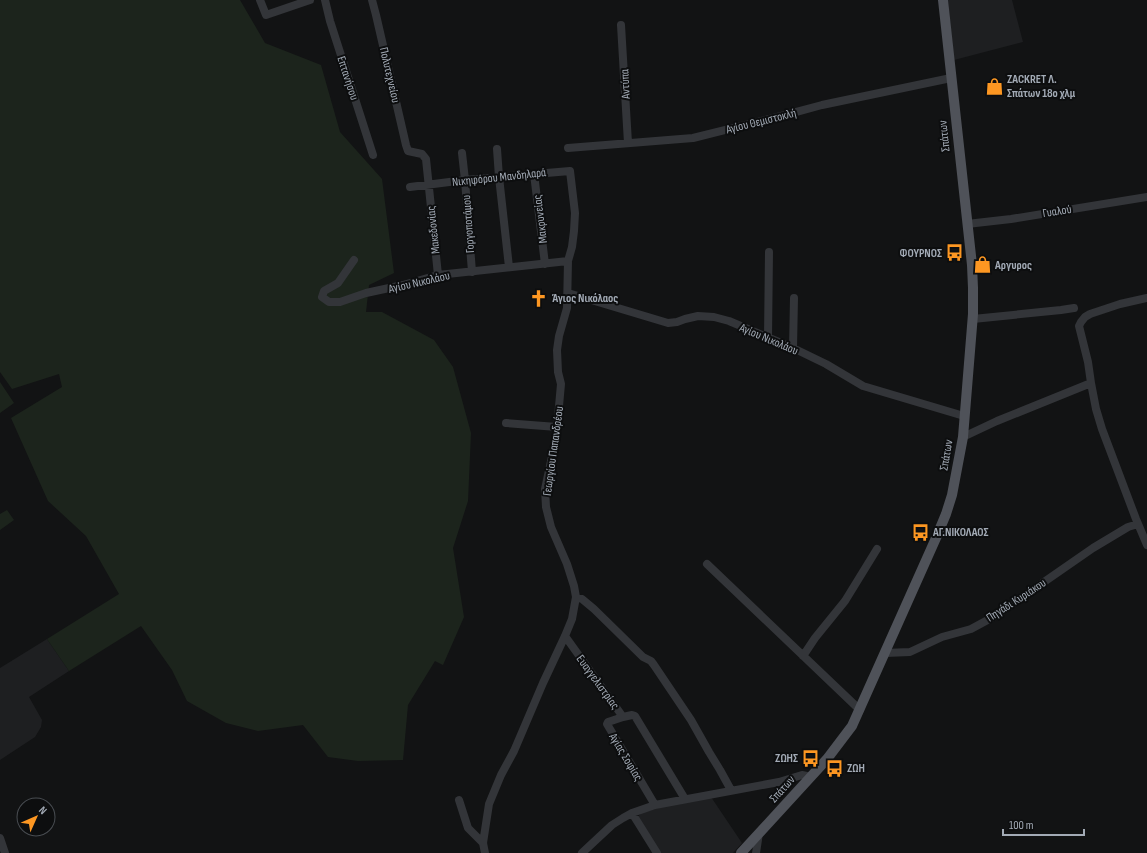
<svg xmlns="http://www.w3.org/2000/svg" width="1147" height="853" viewBox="0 0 1147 853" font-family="'Sofia Sans Condensed',sans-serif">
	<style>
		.built { fill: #1e1f21 }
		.green { fill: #1c241c }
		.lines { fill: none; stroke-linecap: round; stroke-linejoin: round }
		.minor { stroke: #333539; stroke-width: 8 }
		.major { stroke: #4f5259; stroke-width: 10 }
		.labels { text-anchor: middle; stroke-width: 4; stroke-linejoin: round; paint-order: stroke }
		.street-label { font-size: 12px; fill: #a3abb6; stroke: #0d0e0f }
		.poi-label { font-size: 12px; font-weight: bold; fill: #a3abb6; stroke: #0d0e0f; text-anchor: start }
	</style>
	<rect width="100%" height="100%" fill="#121314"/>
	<path class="built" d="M 948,0 L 1012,0 L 1023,42 L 954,60 Z
		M 47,639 L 69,671 L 29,697 L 42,720 L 41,727 L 35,737 L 0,760 L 0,668 Z
		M 711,797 L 742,843 L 733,853 L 660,853 L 638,817 L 641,813 L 662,807 Z"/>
	<path class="green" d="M 0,0 L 240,0 L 265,43 L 321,65 L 340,132 L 382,179 L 394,273 L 369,285 L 366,312 L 382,312 L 434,340 L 453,367 L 471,433 L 468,501 L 453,548 L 464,617 L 443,665 L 435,661 L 408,705 L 403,760 L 358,761 L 328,757 L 303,725 L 258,731 L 226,723 L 187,701 L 172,670 L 141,626 L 69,671 L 47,639 L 119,594 L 86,536 L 48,501 L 11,418 L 62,387 L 59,374 L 12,389 L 0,372 Z
		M 0,382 L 14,403 L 0,413 Z
		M 7,510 L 14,520 L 0,530 L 0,514 Z"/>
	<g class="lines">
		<path class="minor" d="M 260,0 L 266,15 L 310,0
			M 325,0 L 330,21 L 373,155
			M 372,0 L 376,15 L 406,145 L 408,151 L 422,154 L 426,159 L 438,275
			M 621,25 L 628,143
			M 568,148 L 693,138 L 785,115 L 822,105 L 951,78
			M 497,149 L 499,177 L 509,267
			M 462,153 L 465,180 L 472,272
			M 534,174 L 545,264
			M 410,187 L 465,180 L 570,171 L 575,213 L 574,231 L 572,247 L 568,261 L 567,308 L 559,336 L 557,350 L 558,372 L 561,384 L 558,417 L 556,438 L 545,489 L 546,507 L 551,527 L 567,564 L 574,586 L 576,597 L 572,619 L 565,636 L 543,683 L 514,751 L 501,775 L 489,804 L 483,843 L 485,853
			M 967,224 L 1011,219 L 1147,197
			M 354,260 L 338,283 L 324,291 L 322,297 L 329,302 L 340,302 L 366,293 L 403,285 L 438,275 L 568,261
			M 568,293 L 668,323 L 677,322 L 685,319 L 698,316 L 714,317 L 729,321 L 793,348 L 826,364 L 863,386 L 964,416
			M 973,319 L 1061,310 L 1074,308
			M 768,338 L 769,252
			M 793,348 L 794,298
			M 1091,383 L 1096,409 L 1102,429 L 1136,519 L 1147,545
			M 506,423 L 557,427
			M 963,437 L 997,421 L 1091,383 L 1088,362 L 1079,326 L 1081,322 L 1085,317 L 1090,314 L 1120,304 L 1147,298
			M 707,564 L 860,710
			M 576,597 L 582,599 L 594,609 L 643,657 L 651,661 L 654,665 L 691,720 L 709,752 L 720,770 L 731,790
			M 565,636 L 623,717 L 632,715 L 635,716 L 685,799
			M 885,653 L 910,652 L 942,637 L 971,629 L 995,616 L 1093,548 L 1128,527 L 1138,524
			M 803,656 L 815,638 L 845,601 L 877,549
			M 623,717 L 608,722 L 607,724 L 655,805
			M 459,800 L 468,828 L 483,843
			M 632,813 L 657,853
			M 0,838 L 5,853
			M 582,853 L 612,825 L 623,818 L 632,813 L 655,805 L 779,782 L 802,775 L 811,777
			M 756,853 L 759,833"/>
		<path class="major" d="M 741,853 L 827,759 L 852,726 L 936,538 L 946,514 L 952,495 L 963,437 L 973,314 L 973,288 L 972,265 L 943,0"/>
	</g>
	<defs>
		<symbol id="shop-bare" viewBox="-9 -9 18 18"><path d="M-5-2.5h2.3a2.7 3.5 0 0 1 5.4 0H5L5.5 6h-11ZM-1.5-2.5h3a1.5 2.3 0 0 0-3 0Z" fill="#fd9722" stroke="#0d0e0f" stroke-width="2.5" paint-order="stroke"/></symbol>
		<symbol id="bus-bare" viewBox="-9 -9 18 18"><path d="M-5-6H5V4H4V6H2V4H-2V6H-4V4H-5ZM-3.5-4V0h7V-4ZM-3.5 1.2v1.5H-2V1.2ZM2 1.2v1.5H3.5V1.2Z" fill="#fd9722" stroke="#0d0e0f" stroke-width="2.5" paint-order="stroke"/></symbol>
		<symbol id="church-bare" viewBox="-9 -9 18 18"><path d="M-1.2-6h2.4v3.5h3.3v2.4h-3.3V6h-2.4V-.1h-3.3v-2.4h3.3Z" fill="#fd9722" stroke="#0d0e0f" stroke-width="2.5" paint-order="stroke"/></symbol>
	</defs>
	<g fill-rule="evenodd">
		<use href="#shop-bare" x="982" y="74" width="25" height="25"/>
		<use href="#bus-bare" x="942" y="240" width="25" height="25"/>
		<use href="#shop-bare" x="970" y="252" width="25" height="25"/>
		<use href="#church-bare" x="526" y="286" width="25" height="25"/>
		<use href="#bus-bare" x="908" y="520" width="25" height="25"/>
		<use href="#bus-bare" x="798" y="746" width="25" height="25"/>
		<use href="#bus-bare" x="822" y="756" width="25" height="25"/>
	</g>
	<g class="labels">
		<g class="street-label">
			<text transform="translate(390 75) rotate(77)" y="4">Πολυτεχνείου</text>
			<text transform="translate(348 78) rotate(72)" y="4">Επτανήσου</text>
			<text transform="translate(625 84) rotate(-93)" y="4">Αντύπα</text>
			<text transform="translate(761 121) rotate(-14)" y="4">Αγίου Θεμιστοκλή</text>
			<text transform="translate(944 136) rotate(-96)" y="4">Σπάτων</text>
			<text transform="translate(499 177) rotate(-6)" y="4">Νικηφόρου Μανδηλαρά</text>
			<text transform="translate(1057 211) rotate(-9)" y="4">Γυαλού</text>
			<text transform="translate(540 219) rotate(-97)" y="4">Μακρυνείας</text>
			<text transform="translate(468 224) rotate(-94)" y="4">Γοργοποτάμου</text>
			<text transform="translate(433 230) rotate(-96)" y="4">Μακεδονίας</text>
			<text transform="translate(419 282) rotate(-13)" y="4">Αγίου Νικολάου</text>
			<text transform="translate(769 339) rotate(23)" y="4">Αγίου Νικολάου</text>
			<text transform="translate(553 451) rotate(-82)" y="4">Γεωργίου Παπανδρέου</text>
			<text transform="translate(946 455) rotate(-80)" y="4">Σπάτων</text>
			<text transform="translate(1016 600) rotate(-33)" y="4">Πηγάδι Κυριάκου</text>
			<text transform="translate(598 682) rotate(54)" y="4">Ευαγγελιστρίας</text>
			<text transform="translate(626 757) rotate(59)" y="4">Αγίας Σοφίας</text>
			<text transform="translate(782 789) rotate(-48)" y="4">Σπάτων</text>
		</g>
		<g class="poi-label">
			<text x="1007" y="83">ZACKRET Λ.<tspan x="1007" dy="14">Σπάτων 18ο χλμ</tspan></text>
			<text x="942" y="257" text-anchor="end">ΦΟΥΡΝΟΣ</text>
			<text x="995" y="269">Αργυρος</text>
			<text x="552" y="302">Άγιος Νικόλαος</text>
			<text x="933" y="536">ΑΓ.ΝΙΚΟΛΑΟΣ</text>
			<text x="798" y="762" text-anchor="end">ΖΩΗΣ</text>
			<text x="847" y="772">ΖΩΗ</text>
		</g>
	</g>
	<g transform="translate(36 817) rotate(45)"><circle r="19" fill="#0d0e0f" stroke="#494d52"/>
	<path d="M0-3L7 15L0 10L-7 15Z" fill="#fd9722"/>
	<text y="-6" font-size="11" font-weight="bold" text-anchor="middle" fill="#a3abb6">N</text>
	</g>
	<path d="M1003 829v6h81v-6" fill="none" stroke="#a3abb6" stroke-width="2"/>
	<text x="1009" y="829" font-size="12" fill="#a3abb6" stroke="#0d0e0f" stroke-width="3" paint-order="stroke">100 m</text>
</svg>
